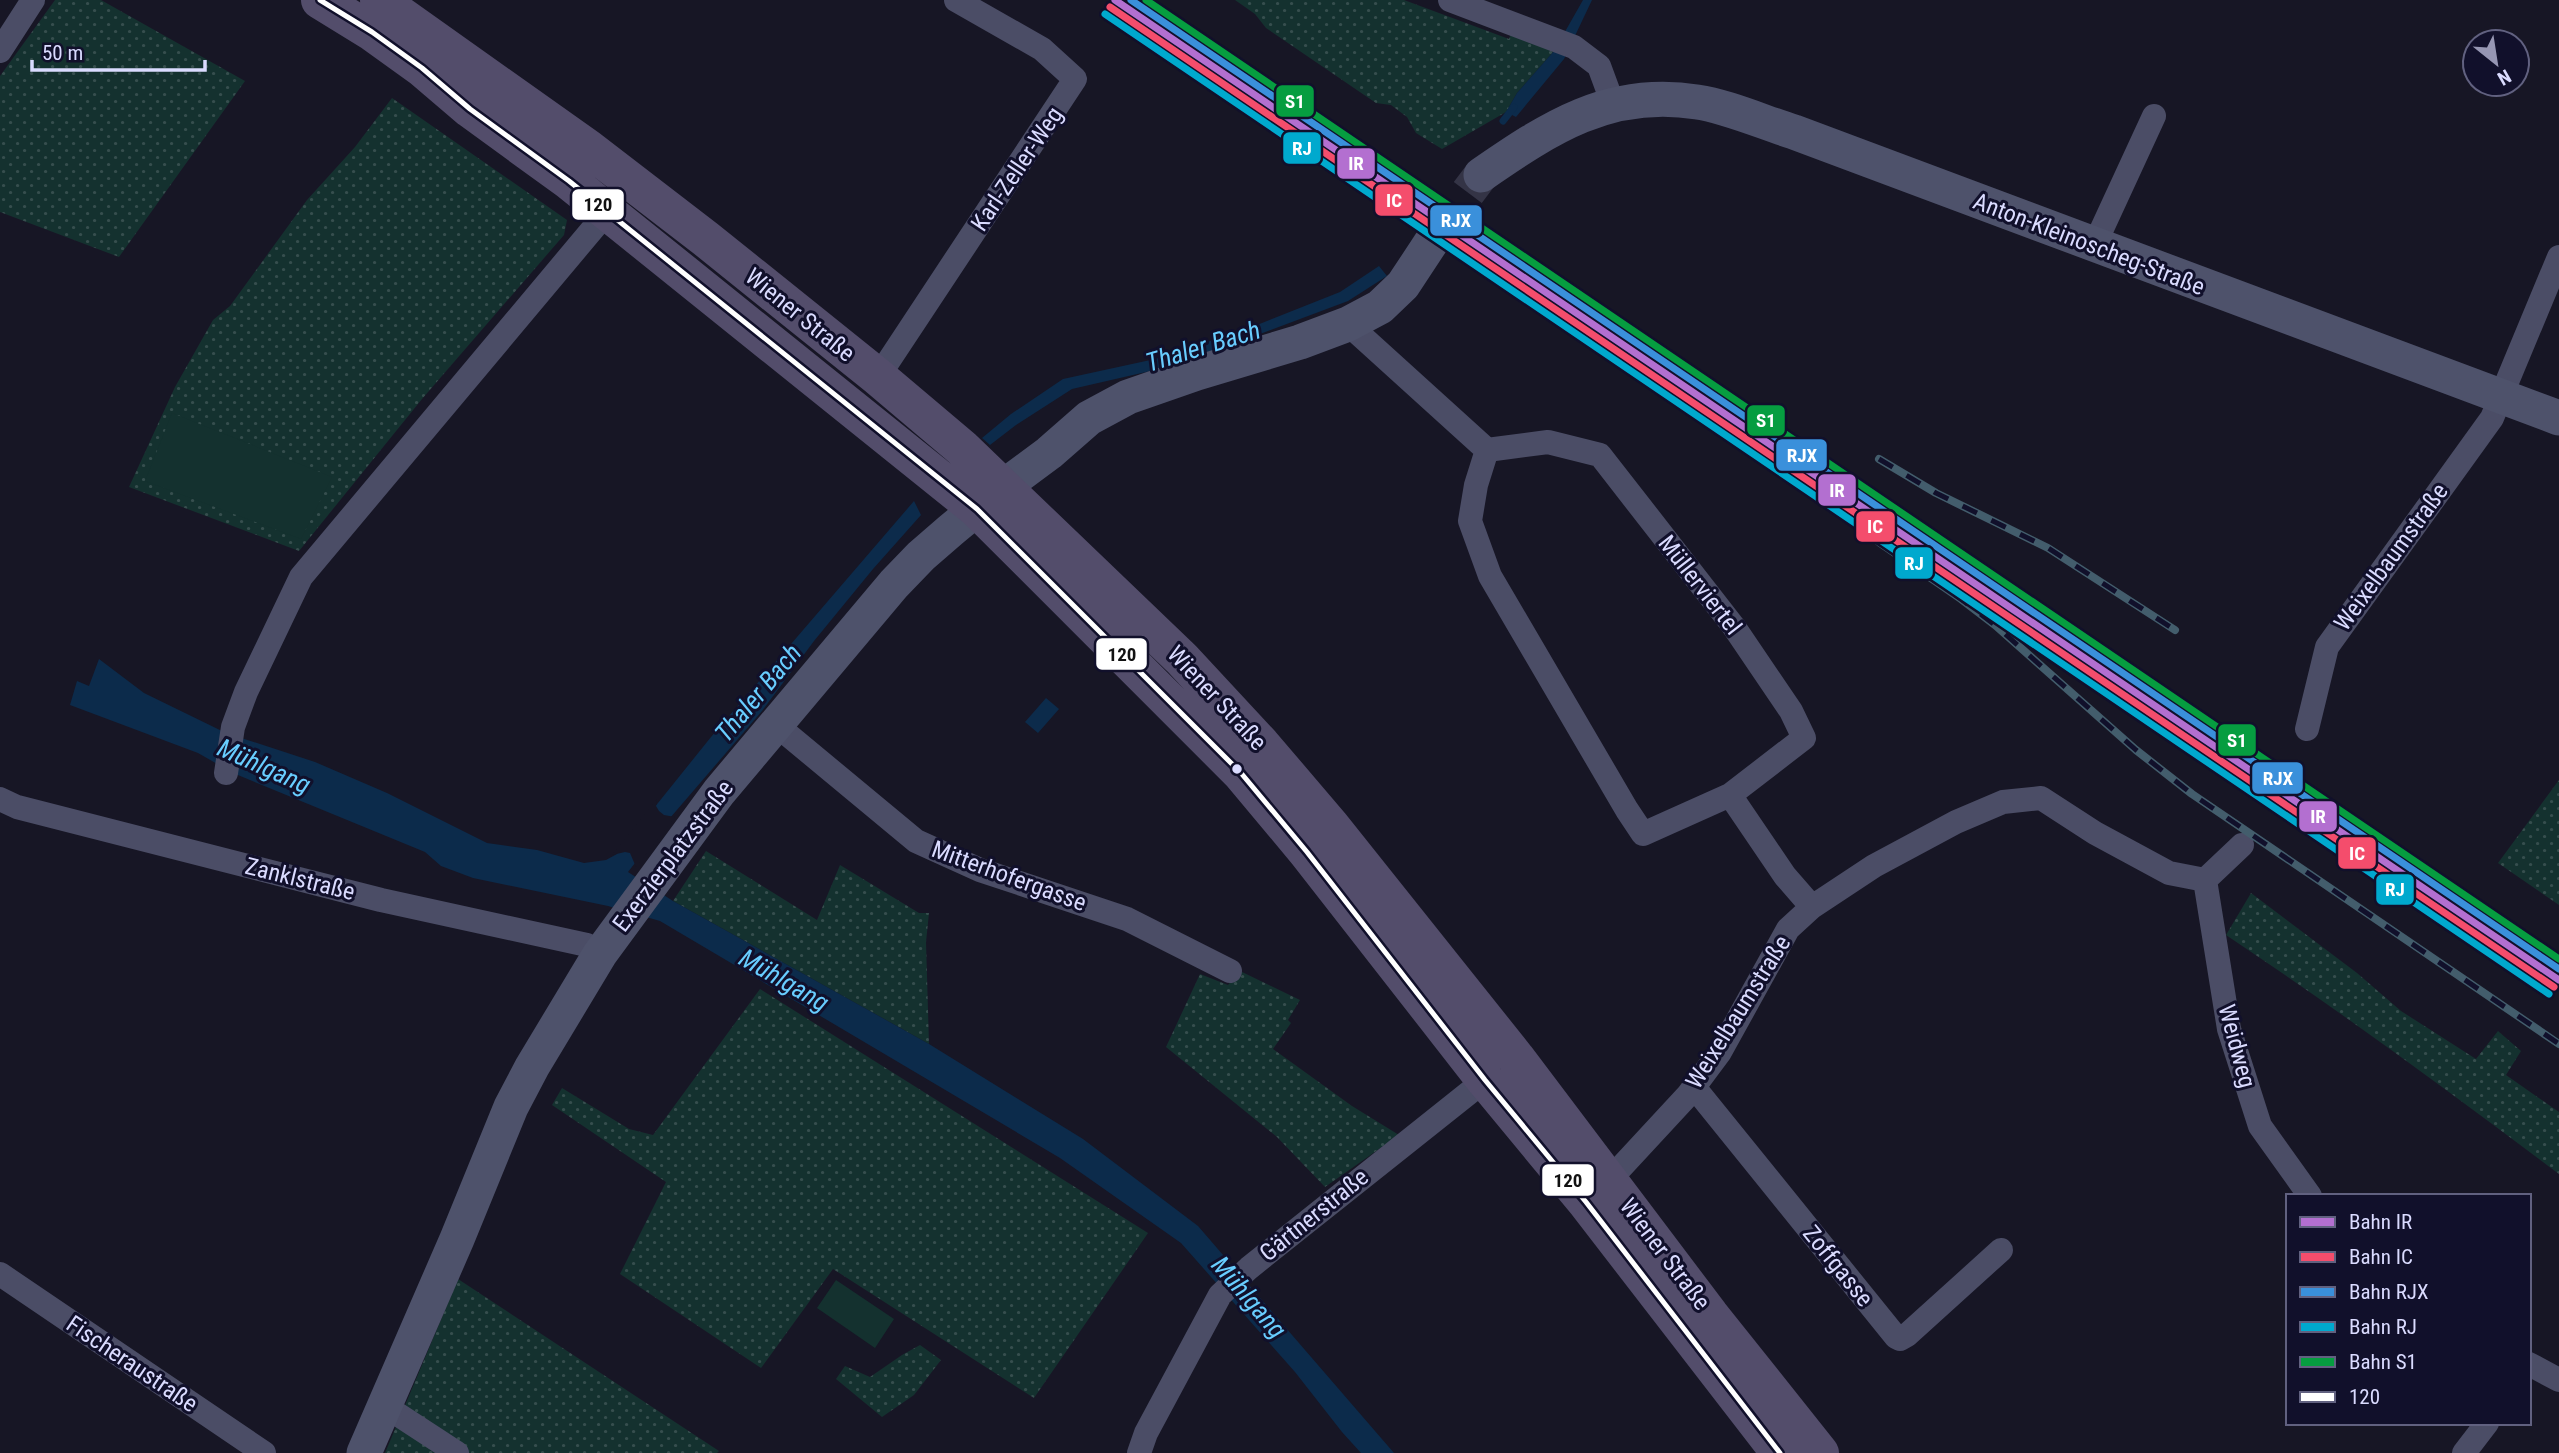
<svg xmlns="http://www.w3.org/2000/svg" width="2559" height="1453" viewBox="0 0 2559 1453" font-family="'Roboto Condensed',sans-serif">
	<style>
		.green { fill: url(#green-dots) }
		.pitch { fill: #14312f }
		.water { fill: #0c2b4b }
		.pier { fill: #171625 }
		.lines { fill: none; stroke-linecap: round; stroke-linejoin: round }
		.stream { stroke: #0c2b4b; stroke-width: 7 }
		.secondary-tunnel { stroke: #343446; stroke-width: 35; stroke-dasharray: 35 18; stroke-linecap: butt }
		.street { stroke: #4b4d66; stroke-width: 24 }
		.secondary { stroke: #4e526b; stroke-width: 35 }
		.primary { stroke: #534d6b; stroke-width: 38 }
		.rail-casing { stroke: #435d6c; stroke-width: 8 }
		.rail { stroke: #11102b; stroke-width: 5; stroke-dasharray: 16; stroke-linecap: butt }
		.bus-1-casing { stroke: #11102b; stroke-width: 10 }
		.bus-1 { stroke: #fff; stroke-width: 5 }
		.rail-1-casing { stroke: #11102b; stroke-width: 12 }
		.rail-2-casing { stroke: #11102b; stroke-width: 12 }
		.rail-3-casing { stroke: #11102b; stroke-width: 12 }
		.rail-4-casing { stroke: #11102b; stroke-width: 12 }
		.rail-5-casing { stroke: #11102b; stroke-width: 12 }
		.rail-1 { stroke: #b36fd0; stroke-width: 7 }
		.rail-2 { stroke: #f44d6c; stroke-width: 7 }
		.rail-3 { stroke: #3a90db; stroke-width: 7 }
		.rail-4 { stroke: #00a9ce; stroke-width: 7 }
		.rail-5 { stroke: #069d40; stroke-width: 7 }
		.bus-dot { fill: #dadbff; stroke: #11102b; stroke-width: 2.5 }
		.labels { text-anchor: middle; stroke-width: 6; stroke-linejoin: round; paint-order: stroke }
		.street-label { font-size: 24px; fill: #dadbff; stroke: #11102b }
		.water-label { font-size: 26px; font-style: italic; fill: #68cdff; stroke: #11102b }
		.line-badge { stroke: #11102b; stroke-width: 2.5 }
		.badge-label { font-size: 19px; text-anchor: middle; font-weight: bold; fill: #fff }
		.pale-badge-label { font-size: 19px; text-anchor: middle; font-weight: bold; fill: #111 }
	</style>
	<defs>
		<pattern id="green-dots" width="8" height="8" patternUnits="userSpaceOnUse" patternTransform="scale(1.75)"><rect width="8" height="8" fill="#14312f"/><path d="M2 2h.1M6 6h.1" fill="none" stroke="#364e4e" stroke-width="1.8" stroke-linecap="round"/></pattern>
	</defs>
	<rect width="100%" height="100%" fill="#171625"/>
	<path class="green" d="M 55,0 L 101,0 L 245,81 L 119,257 L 0,212 L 0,76 Z
		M 1235,0 L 1404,0 L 1509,39 L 1512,32 L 1554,51 L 1517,93 L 1506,112 L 1442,149 L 1416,133 L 1407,117 L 1391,105 L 1376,103 L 1266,28 L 1255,14 Z
		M 392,98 L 567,220 L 564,235 L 422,399 L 299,551 L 129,487 L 175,387 L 213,320 L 230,306 L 307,200 L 355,147 Z
		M 2559,780 L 2559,905 L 2498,863 Z
		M 706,851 L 817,920 L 840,865 L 919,913 L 929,913 L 926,942 L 929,1044 L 673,901 Z
		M 2251,893 L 2357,973 L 2401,1011 L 2476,1059 L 2498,1031 L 2521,1051 L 2506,1075 L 2559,1112 L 2559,1174 C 2450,1092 2340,1011 2226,935 Z
		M 1240,971 L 1300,1000 L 1288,1020 L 1291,1023 L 1273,1049 L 1352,1106 L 1399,1135 L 1325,1187 L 1277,1137 L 1166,1047 L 1200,974 L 1228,985 Z
		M 760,989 L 1148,1233 L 1034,1398 L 833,1269 L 761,1368 L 620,1274 L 666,1182 L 552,1105 L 562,1088 L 629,1129 L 653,1135 Z
		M 458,1279 L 719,1451 L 717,1453 L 385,1453 Z
		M 920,1345 L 941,1360 L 914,1395 L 882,1417 L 836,1379 L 845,1366 L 870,1377 L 902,1355 Z"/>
	<path class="pitch" d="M 172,413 L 332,477 L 301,539 L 145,481 Z
		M 836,1280 L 894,1319 L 875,1348 L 817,1308 Z"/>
	<path class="water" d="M 1583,0 L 1592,0 L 1564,59 L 1516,117 L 1506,112 L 1517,93 L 1554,51 Z
		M 1379,266 L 1387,276 L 1348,301 L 1249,338 L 1159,369 L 1072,389 L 1016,425 L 990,445 L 982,438 L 1011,414 L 1063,379 L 1155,359 L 1247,329 L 1340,292 Z
		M 914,501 L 921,515 L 873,569 L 814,641 L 762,711 L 670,818 L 628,872 L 673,901 L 929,1044 L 1083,1139 L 1198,1226 L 1394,1453 L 1361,1453 L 1342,1432 L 1295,1372 L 1181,1243 L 1060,1158 L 660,921 L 608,906 L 473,878 L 441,866 L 425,852 L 233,773 L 198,753 L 70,705 L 77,681 L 89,686 L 99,659 L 144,693 L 226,733 L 315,762 L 387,793 L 487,843 L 537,850 L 584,863 L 606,860 L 617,854 L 711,737 Z
		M 1046,698 L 1059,709 L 1038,733 L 1025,722 Z"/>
	<path class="pier" d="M 657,799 L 656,806 L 659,811 L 664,815 L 675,817 L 636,867 L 630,853 L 625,852 L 612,855 Z"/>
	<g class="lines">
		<path class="stream" d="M 1503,121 L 1514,107"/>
		<path class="secondary-tunnel" d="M 1436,235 L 1481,175"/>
		<path class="street" d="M 1450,0 L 1574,47 L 1599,66 L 1613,104
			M 0,51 L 33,0
			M 2094,246 L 2154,116
			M 1348,324 L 1487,450 L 1548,442 L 1600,455 L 1734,627 L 1791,711 L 1804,738 L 1730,795 L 1643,834 L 1627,810 L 1490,576 L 1470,521 L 1476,485 L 1487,450
			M 878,377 L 1075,79 L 1042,49 L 956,0
			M 775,724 L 916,841 L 980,870 L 1127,919 L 1230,971
			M 2307,729 L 2327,647 L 2492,418 L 2559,257
			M 226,773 L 233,727 L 246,692 L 301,577 L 607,212
			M 1730,795 L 1785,876 L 1812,907
			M 0,799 L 17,807 L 381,900 L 587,945 L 600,954
			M 2205,880 L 2229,1029 L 2260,1126 L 2310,1196
			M 1694,1087 L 1896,1337 L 1900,1339 L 1907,1335 L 2001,1250
			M 1600,1190 L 1688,1095 L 1720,1052 L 1788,929 L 1812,907 L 1874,866 L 1956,822 L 2003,802 L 2041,798 L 2095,833 L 2169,873 L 2205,880 L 2242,845
			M 0,1274 L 264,1453
			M 2529,1364 L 2559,1380
			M 385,1406 L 457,1453
			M 1139,1453 L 1146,1433 L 1220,1295 L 1249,1268 L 1485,1080
			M 2464,1453 L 2487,1423"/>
		<path class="secondary" d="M 1481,175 C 1549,128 1609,88 1697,102 C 1726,106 1765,123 1794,132 L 2559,418
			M 364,1453 L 457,1239 L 511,1107 L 532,1067 L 600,954 L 719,792 L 894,584 L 921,556 L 951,530 L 1003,487 L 1049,453 L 1089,418 L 1128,397 L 1197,373 L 1300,342 L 1348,324 L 1380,307 L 1403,285 L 1436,235"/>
		<path class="primary" d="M 320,0 L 372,32 L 422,68 L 470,109 L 569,181 L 977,509 L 1241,773 L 1307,852 L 1485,1080 L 1586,1202 L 1780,1453
			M 379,0 L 589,149 L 706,239 L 878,377 L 962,448 L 1182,659 L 1261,744 L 1331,826 L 1516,1058 L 1710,1315 L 1820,1453"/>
		<defs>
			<path id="rail" d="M 1703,398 L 1769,448 L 1880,543 L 1961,599 L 1995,625 L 2136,750 L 2192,794 L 2559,1044
				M 1879,459 L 1936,493 L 2048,548 L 2175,630"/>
		</defs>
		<use href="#rail" class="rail-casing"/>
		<use href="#rail" class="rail"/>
		<defs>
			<path id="bus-1" d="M 320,0 L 372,32 L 422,68 L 470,109 L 569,181 L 977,509 L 1241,773 L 1307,852 L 1485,1080 L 1586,1202 L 1780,1453"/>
		</defs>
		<use href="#bus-1" class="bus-1-casing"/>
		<use href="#bus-1" class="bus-1"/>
		<defs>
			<path id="rail-1" d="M 1115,0 L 2559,980"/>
			<path id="rail-2" d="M 1110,7 L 2554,987"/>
			<path id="rail-3" d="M 1131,0 L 2559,969"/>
			<path id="rail-4" d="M 1105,14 L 2549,994"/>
			<path id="rail-5" d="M 1146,0 L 2559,959"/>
		</defs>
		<use href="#rail-1" class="rail-1-casing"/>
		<use href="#rail-2" class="rail-2-casing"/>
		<use href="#rail-3" class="rail-3-casing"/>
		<use href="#rail-4" class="rail-4-casing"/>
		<use href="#rail-5" class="rail-5-casing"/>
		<use href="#rail-1" class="rail-1"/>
		<use href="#rail-2" class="rail-2"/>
		<use href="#rail-3" class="rail-3"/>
		<use href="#rail-4" class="rail-4"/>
		<use href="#rail-5" class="rail-5"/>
	</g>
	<circle class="bus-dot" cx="1237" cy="769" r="6"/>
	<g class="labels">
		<g class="street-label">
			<text transform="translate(1017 169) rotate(-56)" y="8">Karl-Zeller-Weg</text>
			<text transform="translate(2089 244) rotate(21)" y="8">Anton-Kleinoscheg-Straße</text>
			<text transform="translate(800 315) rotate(39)" y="8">Wiener Straße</text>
			<text transform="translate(2391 557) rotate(-54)" y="8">Weixelbaumstraße</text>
			<text transform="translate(1700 585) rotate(52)" y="8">Müllerviertel</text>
			<text transform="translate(1217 698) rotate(47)" y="8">Wiener Straße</text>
			<text transform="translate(673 856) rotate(-53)" y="8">Exerzierplatzstraße</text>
			<text transform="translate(1009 876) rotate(20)" y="8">Mitterhofergasse</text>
			<text transform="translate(300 879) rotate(14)" y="8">Zanklstraße</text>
			<text transform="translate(1738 1012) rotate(-58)" y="8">Weixelbaumstraße</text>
			<text transform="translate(2237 1046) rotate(75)" y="8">Weidweg</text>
			<text transform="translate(1314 1215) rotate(-39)" y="8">Gärtnerstraße</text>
			<text transform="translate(1665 1254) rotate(53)" y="8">Wiener Straße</text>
			<text transform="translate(1838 1266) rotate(51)" y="8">Zoffgasse</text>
			<text transform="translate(132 1364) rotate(34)" y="8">Fischeraustraße</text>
		</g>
		<g class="water-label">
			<text transform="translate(1203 346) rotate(-17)" y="9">Thaler Bach</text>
			<text transform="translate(758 693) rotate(-50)" y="9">Thaler Bach</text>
			<text transform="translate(264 766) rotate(24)" y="9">Mühlgang</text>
			<text transform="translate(784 980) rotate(30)" y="9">Mühlgang</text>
			<text transform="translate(1249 1297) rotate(49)" y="9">Mühlgang</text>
		</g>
	</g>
	<g class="line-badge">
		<rect x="1275" y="84" width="40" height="34" rx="7" fill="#069d40"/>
		<rect x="1282" y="131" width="40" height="34" rx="7" fill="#00a9ce"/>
		<rect x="1336" y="147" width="40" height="33" rx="7" fill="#b36fd0"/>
		<rect x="1374" y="183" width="40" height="34" rx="7" fill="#f44d6c"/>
		<rect x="571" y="188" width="54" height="33" rx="7" fill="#fff"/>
		<rect x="1429" y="204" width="54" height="33" rx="7" fill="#3a90db"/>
		<rect x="1746" y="404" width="40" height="33" rx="7" fill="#069d40"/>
		<rect x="1775" y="438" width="53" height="34" rx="7" fill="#3a90db"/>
		<rect x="1817" y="473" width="40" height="34" rx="7" fill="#b36fd0"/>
		<rect x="1855" y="510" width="41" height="33" rx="7" fill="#f44d6c"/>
		<rect x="1894" y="546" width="40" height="34" rx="7" fill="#00a9ce"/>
		<rect x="1095" y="637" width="53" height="34" rx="7" fill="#fff"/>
		<rect x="2217" y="723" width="40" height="34" rx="7" fill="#069d40"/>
		<rect x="2251" y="761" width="53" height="34" rx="7" fill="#3a90db"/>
		<rect x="2298" y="800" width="40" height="33" rx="7" fill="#b36fd0"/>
		<rect x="2337" y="836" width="40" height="34" rx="7" fill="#f44d6c"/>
		<rect x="2375" y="873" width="40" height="33" rx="7" fill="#00a9ce"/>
		<rect x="1541" y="1163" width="54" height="34" rx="7" fill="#fff"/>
	</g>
	<g class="badge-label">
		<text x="1295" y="108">S1</text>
		<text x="1302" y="155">RJ</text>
		<text x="1356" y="170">IR</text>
		<text x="1394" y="207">IC</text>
		<text x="1456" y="227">RJX</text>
		<text x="1766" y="427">S1</text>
		<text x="1802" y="462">RJX</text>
		<text x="1837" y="497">IR</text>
		<text x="1875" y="533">IC</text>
		<text x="1914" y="570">RJ</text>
		<text x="2237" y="747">S1</text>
		<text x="2278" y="785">RJX</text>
		<text x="2318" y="823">IR</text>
		<text x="2357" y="860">IC</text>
		<text x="2395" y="896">RJ</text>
	</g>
	<g class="pale-badge-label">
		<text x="598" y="211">120</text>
		<text x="1122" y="661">120</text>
		<text x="1568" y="1187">120</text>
	</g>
	<rect x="2286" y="1194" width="245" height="231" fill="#11102b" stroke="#616180" stroke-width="2"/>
	<rect x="2300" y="1217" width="35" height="10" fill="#b36fd0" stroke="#616180" stroke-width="2"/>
	<text x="2349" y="1229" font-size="21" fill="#dadbff">Bahn IR</text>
	<rect x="2300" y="1252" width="35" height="10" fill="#f44d6c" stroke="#616180" stroke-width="2"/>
	<text x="2349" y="1264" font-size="21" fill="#dadbff">Bahn IC</text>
	<rect x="2300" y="1287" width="35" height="10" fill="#3a90db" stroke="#616180" stroke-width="2"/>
	<text x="2349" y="1299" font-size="21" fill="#dadbff">Bahn RJX</text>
	<rect x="2300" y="1322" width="35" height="10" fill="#00a9ce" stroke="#616180" stroke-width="2"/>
	<text x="2349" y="1334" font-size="21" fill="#dadbff">Bahn RJ</text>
	<rect x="2300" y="1357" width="35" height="10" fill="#069d40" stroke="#616180" stroke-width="2"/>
	<text x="2349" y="1369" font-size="21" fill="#dadbff">Bahn S1</text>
	<rect x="2300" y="1392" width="35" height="10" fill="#ffffff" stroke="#616180" stroke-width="2"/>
	<text x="2349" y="1404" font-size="21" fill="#dadbff">120</text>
	<g transform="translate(2496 63) rotate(150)"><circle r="33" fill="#11102b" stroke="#616180" stroke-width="2"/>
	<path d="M0-5L12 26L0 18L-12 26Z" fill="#9696b3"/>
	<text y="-10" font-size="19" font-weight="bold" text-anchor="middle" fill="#dadbff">N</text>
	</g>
	<path d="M32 60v10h173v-10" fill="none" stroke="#dadbff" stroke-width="3.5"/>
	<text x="42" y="60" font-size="21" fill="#dadbff" stroke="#11102b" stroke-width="5" paint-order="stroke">50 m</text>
</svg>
